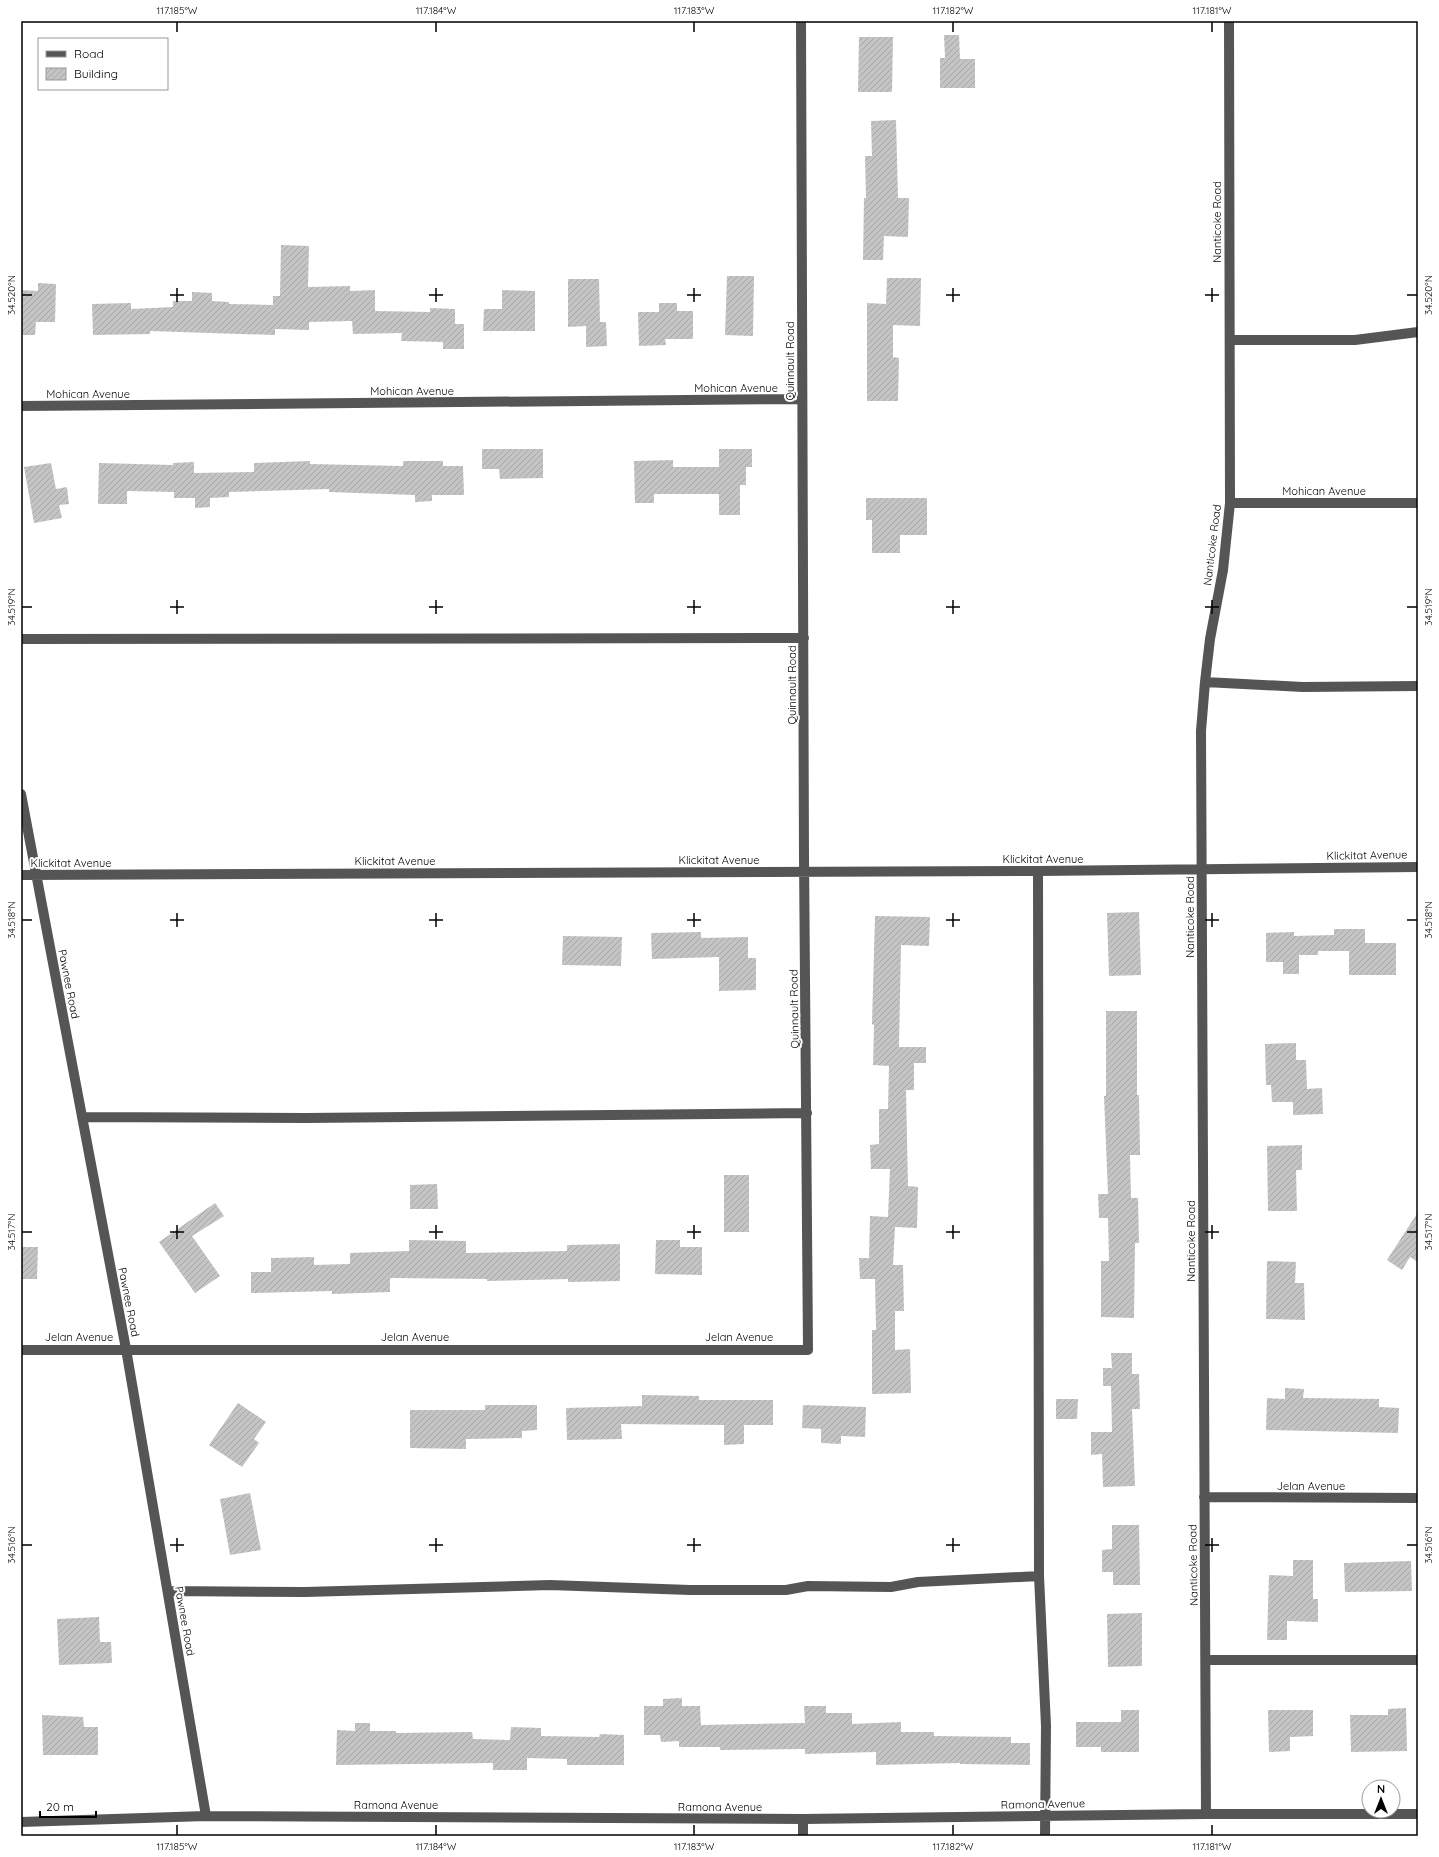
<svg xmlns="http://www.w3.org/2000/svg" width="1439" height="1857" viewBox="0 0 1439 1857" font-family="Quicksand,sans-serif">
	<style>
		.building { fill: url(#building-hatch) }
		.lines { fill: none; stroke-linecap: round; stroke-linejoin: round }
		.minor { stroke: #555; stroke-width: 10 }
		.ticks { fill: none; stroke: #000; stroke-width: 1.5 }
		.labels { text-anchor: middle; stroke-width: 4; stroke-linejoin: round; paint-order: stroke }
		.street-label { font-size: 11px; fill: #000; stroke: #fff }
		.neatline { fill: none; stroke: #000; stroke-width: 1.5 }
		.ticks-label { font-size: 10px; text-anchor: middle; fill: #000 }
	</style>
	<defs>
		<pattern id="building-hatch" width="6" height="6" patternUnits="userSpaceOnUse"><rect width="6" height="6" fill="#c4c4c4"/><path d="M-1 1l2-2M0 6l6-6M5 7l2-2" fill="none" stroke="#a7a7a7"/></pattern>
	</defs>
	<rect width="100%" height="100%" fill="#fff"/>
	<path class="building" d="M 944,35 L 959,35 L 960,59 L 975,59 L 975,88 L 940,88 L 940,58 L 945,58 Z
		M 859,37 L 893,37 L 892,92 L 858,92 Z
		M 896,120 L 898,198 L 909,198 L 908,237 L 884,236 L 883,260 L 863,260 L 864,198 L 866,198 L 865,156 L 872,156 L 871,121 Z
		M 281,245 L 309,246 L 308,287 L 350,286 L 350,291 L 375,290 L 375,311 L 430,312 L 430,308 L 455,309 L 455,324 L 464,324 L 464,349 L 443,349 L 443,342 L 401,341 L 402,333 L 353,334 L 352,321 L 309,322 L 309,330 L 275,329 L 275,335 L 150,331 L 150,334 L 93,335 L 92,304 L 131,303 L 131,309 L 173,307 L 173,301 L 192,301 L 192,292 L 212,293 L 212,301 L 229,302 L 229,304 L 273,305 L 273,296 L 280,296 Z
		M 727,276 L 754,276 L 753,336 L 725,335 Z
		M 887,278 L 921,278 L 920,326 L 893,325 L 893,357 L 899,358 L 898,401 L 867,401 L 867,303 L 886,304 Z
		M 568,279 L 599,279 L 600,322 L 606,322 L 607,346 L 586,347 L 586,326 L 568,327 Z
		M 38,283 L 56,284 L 55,322 L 36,322 L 35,335 L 21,335 L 21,290 L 38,291 Z
		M 502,290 L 535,291 L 535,331 L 483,331 L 484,309 L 502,309 Z
		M 659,303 L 677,303 L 677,311 L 693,311 L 693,339 L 665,339 L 666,345 L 639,346 L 638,312 L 659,312 Z
		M 482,449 L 543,449 L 543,478 L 500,479 L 499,469 L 482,469 Z
		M 719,449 L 752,449 L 752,467 L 746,467 L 746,485 L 740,485 L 740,515 L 719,515 L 719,494 L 654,494 L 654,503 L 635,503 L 634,461 L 673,460 L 673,467 L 719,467 Z
		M 310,461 L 310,464 L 403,466 L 403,461 L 443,461 L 443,466 L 463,466 L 464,495 L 432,495 L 432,501 L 415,502 L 415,495 L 329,492 L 329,489 L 229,492 L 229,497 L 210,498 L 210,507 L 195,508 L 195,498 L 174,498 L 174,492 L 127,491 L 127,504 L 98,504 L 99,463 L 173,465 L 173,463 L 194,462 L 194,473 L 254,472 L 254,463 Z
		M 51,463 L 56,489 L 67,487 L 69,504 L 59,505 L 62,518 L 34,523 L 24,467 Z
		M 866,498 L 927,498 L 927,535 L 900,535 L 900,553 L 872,553 L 872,520 L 866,520 Z
		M 1139,912 L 1141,975 L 1109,976 L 1107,913 Z
		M 875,916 L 930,917 L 929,946 L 901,945 L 899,1047 L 926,1047 L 926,1063 L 914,1063 L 914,1090 L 906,1090 L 908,1186 L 918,1187 L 917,1228 L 895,1227 L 893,1265 L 903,1265 L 904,1311 L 895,1311 L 895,1350 L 910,1349 L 911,1393 L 872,1394 L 872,1330 L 876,1330 L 875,1279 L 860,1279 L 859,1258 L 869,1258 L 870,1216 L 888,1217 L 890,1169 L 871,1169 L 870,1145 L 879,1144 L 879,1109 L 888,1109 L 889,1066 L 873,1065 L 874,1025 L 872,1024 Z
		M 1334,929 L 1365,929 L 1365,943 L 1396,943 L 1396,975 L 1349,975 L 1349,951 L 1318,951 L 1318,955 L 1299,955 L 1299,974 L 1283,974 L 1283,962 L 1266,962 L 1266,933 L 1294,932 L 1294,936 L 1334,935 Z
		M 701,932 L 701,938 L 748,937 L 748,958 L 756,958 L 756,990 L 719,991 L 719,957 L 652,959 L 651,933 Z
		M 563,936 L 622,937 L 621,966 L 562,965 Z
		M 1106,1011 L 1137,1011 L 1137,1095 L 1139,1095 L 1140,1155 L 1130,1155 L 1131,1198 L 1138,1198 L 1139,1243 L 1135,1243 L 1134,1318 L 1101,1317 L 1101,1261 L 1109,1261 L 1108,1218 L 1099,1218 L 1098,1194 L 1108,1194 L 1104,1096 L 1106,1096 Z
		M 1296,1043 L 1296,1060 L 1306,1060 L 1307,1089 L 1322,1088 L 1323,1114 L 1293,1115 L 1293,1102 L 1272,1102 L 1271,1085 L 1266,1085 L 1265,1044 Z
		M 1302,1145 L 1302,1170 L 1296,1170 L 1297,1211 L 1268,1211 L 1267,1146 Z
		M 724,1175 L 749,1175 L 749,1232 L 724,1232 Z
		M 437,1184 L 438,1209 L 410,1209 L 410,1185 Z
		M 215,1203 L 224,1216 L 192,1236 L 220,1276 L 195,1293 L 159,1242 Z
		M 1418,1212 L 1418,1262 L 1410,1257 L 1402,1270 L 1387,1260 Z
		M 409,1240 L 466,1241 L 466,1253 L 567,1251 L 567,1245 L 620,1244 L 620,1281 L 568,1282 L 568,1279 L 487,1281 L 487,1279 L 390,1278 L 390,1292 L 332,1294 L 332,1291 L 251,1293 L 251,1272 L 271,1272 L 271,1258 L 314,1257 L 314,1265 L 350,1264 L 350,1253 L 409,1251 Z
		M 656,1240 L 680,1240 L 680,1247 L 702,1247 L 702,1275 L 655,1274 Z
		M 21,1247 L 38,1247 L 37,1279 L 21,1279 Z
		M 1267,1261 L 1296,1262 L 1295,1283 L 1304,1283 L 1305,1320 L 1266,1319 Z
		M 1111,1353 L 1132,1353 L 1132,1374 L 1139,1374 L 1140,1409 L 1132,1409 L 1135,1486 L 1103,1487 L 1102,1454 L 1091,1455 L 1091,1432 L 1112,1432 L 1111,1386 L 1103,1386 L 1103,1368 L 1112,1368 Z
		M 1285,1388 L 1304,1389 L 1303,1398 L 1379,1399 L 1379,1407 L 1399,1408 L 1398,1433 L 1266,1430 L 1267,1398 L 1285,1399 Z
		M 642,1395 L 699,1396 L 699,1400 L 773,1400 L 773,1425 L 744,1425 L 744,1444 L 724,1445 L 724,1425 L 621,1424 L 622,1439 L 567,1440 L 566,1408 L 642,1406 Z
		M 1056,1399 L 1078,1399 L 1077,1419 L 1056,1419 Z
		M 238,1403 L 266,1422 L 254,1439 L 259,1443 L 242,1467 L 209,1445 Z
		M 485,1405 L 537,1405 L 537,1430 L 522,1431 L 522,1438 L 466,1439 L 466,1449 L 410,1448 L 410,1410 L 485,1410 Z
		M 803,1405 L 866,1407 L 865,1437 L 841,1436 L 841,1444 L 821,1443 L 821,1429 L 802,1428 Z
		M 250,1493 L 261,1550 L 230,1555 L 220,1499 Z
		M 1112,1525 L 1139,1525 L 1140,1585 L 1113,1585 L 1113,1572 L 1102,1572 L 1102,1550 L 1112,1549 Z
		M 1293,1560 L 1313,1560 L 1313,1599 L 1318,1599 L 1318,1622 L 1287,1621 L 1287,1640 L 1267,1640 L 1269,1575 L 1293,1576 Z
		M 1411,1561 L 1412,1591 L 1345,1592 L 1344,1563 Z
		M 1142,1613 L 1142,1666 L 1108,1667 L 1107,1614 Z
		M 99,1617 L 100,1642 L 111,1642 L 112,1663 L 59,1665 L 57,1619 Z
		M 682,1698 L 682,1706 L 700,1706 L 701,1725 L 805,1723 L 804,1706 L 826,1706 L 826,1713 L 852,1713 L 852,1724 L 901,1722 L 901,1732 L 934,1732 L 934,1736 L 1011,1737 L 1011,1743 L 1030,1743 L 1030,1765 L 960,1764 L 960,1763 L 876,1765 L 876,1752 L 805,1754 L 805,1749 L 720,1750 L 720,1747 L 679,1747 L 679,1741 L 661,1742 L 660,1735 L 644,1735 L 644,1706 L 663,1706 L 663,1699 Z
		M 1406,1708 L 1407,1751 L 1351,1752 L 1350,1715 L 1388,1715 L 1388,1709 Z
		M 1121,1710 L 1139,1710 L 1139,1752 L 1101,1752 L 1101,1747 L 1076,1747 L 1076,1722 L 1121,1722 Z
		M 1268,1710 L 1313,1710 L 1313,1736 L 1290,1737 L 1290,1751 L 1269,1752 Z
		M 42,1715 L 83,1717 L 84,1727 L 98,1727 L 98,1755 L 43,1755 Z
		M 355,1723 L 370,1723 L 370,1731 L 396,1731 L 396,1733 L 472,1732 L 473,1739 L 510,1740 L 511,1727 L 541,1728 L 541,1736 L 599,1737 L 600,1734 L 624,1735 L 624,1765 L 567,1765 L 567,1759 L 527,1758 L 527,1770 L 493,1770 L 493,1763 L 336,1765 L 337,1730 L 355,1731 Z"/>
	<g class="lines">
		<path class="minor" d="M 1230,340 L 1355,340 L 1418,332
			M 21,406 L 802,399
			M 1230,503 L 1418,503
			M 21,639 L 804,638
			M 1205,682 L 1303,687 L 1418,686
			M 21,794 L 126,1349 L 206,1816
			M 1038,871 L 1039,1576
			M 21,875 L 1038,871 L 1418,867
			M 82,1117 L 306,1118 L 807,1113
			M 21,1350 L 808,1350 L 804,856 L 801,21
			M 1204,1497 L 1418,1498
			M 168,1591 L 305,1592 L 550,1585 L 690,1590 L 786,1590 L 808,1586 L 891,1587 L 918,1582 L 1039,1576 L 1046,1726 L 1045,1836
			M 1206,1660 L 1418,1660
			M 1206,1814 L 1201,731 L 1205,682 L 1210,639 L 1223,570 L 1230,503 L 1229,21
			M 803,1819 L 803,1836
			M 21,1822 L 206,1816 L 803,1819 L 1206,1814 L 1418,1814"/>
	</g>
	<path class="ticks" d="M 177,22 L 177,32M 436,22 L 436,32M 694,22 L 694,32M 953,22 L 953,32M 1212,22 L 1212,32M 177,288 L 177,302M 436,288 L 436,302M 694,288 L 694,302M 953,288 L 953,302M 1212,288 L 1212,302M 22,295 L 32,295M 170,295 L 184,295M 429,295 L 443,295M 687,295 L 701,295M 946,295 L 960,295M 1205,295 L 1219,295M 1407,295 L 1417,295M 177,600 L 177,614M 436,600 L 436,614M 694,600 L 694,614M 953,600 L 953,614M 1212,600 L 1212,614M 22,607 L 32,607M 170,607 L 184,607M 429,607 L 443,607M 687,607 L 701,607M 946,607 L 960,607M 1205,607 L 1219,607M 1407,607 L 1417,607M 177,913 L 177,927M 436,913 L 436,927M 694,913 L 694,927M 953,913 L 953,927M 1212,913 L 1212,927M 22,920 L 32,920M 170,920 L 184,920M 429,920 L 443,920M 687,920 L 701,920M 946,920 L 960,920M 1205,920 L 1219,920M 1407,920 L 1417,920M 177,1225 L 177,1239M 436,1225 L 436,1239M 694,1225 L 694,1239M 953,1225 L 953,1239M 1212,1225 L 1212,1239M 22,1232 L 32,1232M 170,1232 L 184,1232M 429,1232 L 443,1232M 687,1232 L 701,1232M 946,1232 L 960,1232M 1205,1232 L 1219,1232M 1407,1232 L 1417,1232M 177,1538 L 177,1552M 436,1538 L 436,1552M 694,1538 L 694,1552M 953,1538 L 953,1552M 1212,1538 L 1212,1552M 22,1545 L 32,1545M 170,1545 L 184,1545M 429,1545 L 443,1545M 687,1545 L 701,1545M 946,1545 L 960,1545M 1205,1545 L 1219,1545M 1407,1545 L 1417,1545M 177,1825 L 177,1835M 436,1825 L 436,1835M 694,1825 L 694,1835M 953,1825 L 953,1835M 1212,1825 L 1212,1835"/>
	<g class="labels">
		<g class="street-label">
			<text transform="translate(1217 222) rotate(-90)" y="4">Nanticoke Road</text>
			<text transform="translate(790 361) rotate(-90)" y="4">Quinnault Road</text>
			<text x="736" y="392">Mohican Avenue</text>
			<text x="412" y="395">Mohican Avenue</text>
			<text x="88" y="398">Mohican Avenue</text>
			<text x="1324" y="495">Mohican Avenue</text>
			<text transform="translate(1212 545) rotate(-83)" y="4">Nanticoke Road</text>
			<text transform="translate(792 685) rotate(-90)" y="4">Quinnault Road</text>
			<text transform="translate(1367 855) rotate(-1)" y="4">Klickitat Avenue</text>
			<text x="1043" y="863">Klickitat Avenue</text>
			<text x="719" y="864">Klickitat Avenue</text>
			<text x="395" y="865">Klickitat Avenue</text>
			<text x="71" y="867">Klickitat Avenue</text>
			<text transform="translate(1190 917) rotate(-90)" y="4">Nanticoke Road</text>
			<text transform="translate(69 984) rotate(79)" y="4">Pawnee Road</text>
			<text transform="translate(794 1009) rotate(-91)" y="4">Quinnault Road</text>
			<text transform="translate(1191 1241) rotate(-90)" y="4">Nanticoke Road</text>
			<text transform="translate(129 1302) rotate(79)" y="4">Pawnee Road</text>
			<text x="79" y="1341">Jelan Avenue</text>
			<text x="415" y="1341">Jelan Avenue</text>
			<text x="739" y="1341">Jelan Avenue</text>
			<text x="1311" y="1490">Jelan Avenue</text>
			<text transform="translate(1193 1565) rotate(-91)" y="4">Nanticoke Road</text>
			<text transform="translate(185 1621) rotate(80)" y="4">Pawnee Road</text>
			<text transform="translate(1043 1804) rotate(-1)" y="4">Ramona Avenue</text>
			<text x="396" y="1809">Ramona Avenue</text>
			<text x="720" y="1811">Ramona Avenue</text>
		</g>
	</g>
	<rect width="1439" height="1857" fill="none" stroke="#ffffff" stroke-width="44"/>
	<rect x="38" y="38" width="130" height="52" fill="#ffffff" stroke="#999999"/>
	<rect x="46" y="51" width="20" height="6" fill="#555555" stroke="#999999"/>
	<text x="74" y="58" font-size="12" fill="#000000">Road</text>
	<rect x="46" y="68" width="20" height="12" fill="url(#building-hatch)" stroke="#999999"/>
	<text x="74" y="78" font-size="12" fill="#000000">Building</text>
	<g transform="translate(1381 1799)"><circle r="19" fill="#ffffff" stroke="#999999"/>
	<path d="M0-3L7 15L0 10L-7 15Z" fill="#000000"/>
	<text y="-6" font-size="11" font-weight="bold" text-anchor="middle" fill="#000000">N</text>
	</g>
	<path d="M40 1811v6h56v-6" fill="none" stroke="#000000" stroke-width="2"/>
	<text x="46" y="1811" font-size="12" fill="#000000" stroke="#ffffff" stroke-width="3" paint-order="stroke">20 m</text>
	<rect x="22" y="22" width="1395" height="1813" class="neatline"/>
	<g class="ticks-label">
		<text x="177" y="14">117.185°W</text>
		<text x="436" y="14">117.184°W</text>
		<text x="694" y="14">117.183°W</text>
		<text x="953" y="14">117.182°W</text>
		<text x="1212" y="14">117.181°W</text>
		<text transform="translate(11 295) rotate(-90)" y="4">34.520°N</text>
		<text transform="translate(1428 295) rotate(-90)" y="4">34.520°N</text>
		<text transform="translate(11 607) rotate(-90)" y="4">34.519°N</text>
		<text transform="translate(1428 607) rotate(-90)" y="4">34.519°N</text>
		<text transform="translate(11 920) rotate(-90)" y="4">34.518°N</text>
		<text transform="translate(1428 920) rotate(-90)" y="4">34.518°N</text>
		<text transform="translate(11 1232) rotate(-90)" y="4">34.517°N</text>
		<text transform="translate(1428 1232) rotate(-90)" y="4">34.517°N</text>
		<text transform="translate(11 1545) rotate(-90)" y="4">34.516°N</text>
		<text transform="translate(1428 1545) rotate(-90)" y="4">34.516°N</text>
		<text x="177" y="1850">117.185°W</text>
		<text x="436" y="1850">117.184°W</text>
		<text x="694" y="1850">117.183°W</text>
		<text x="953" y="1850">117.182°W</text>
		<text x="1212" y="1850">117.181°W</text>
	</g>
</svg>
